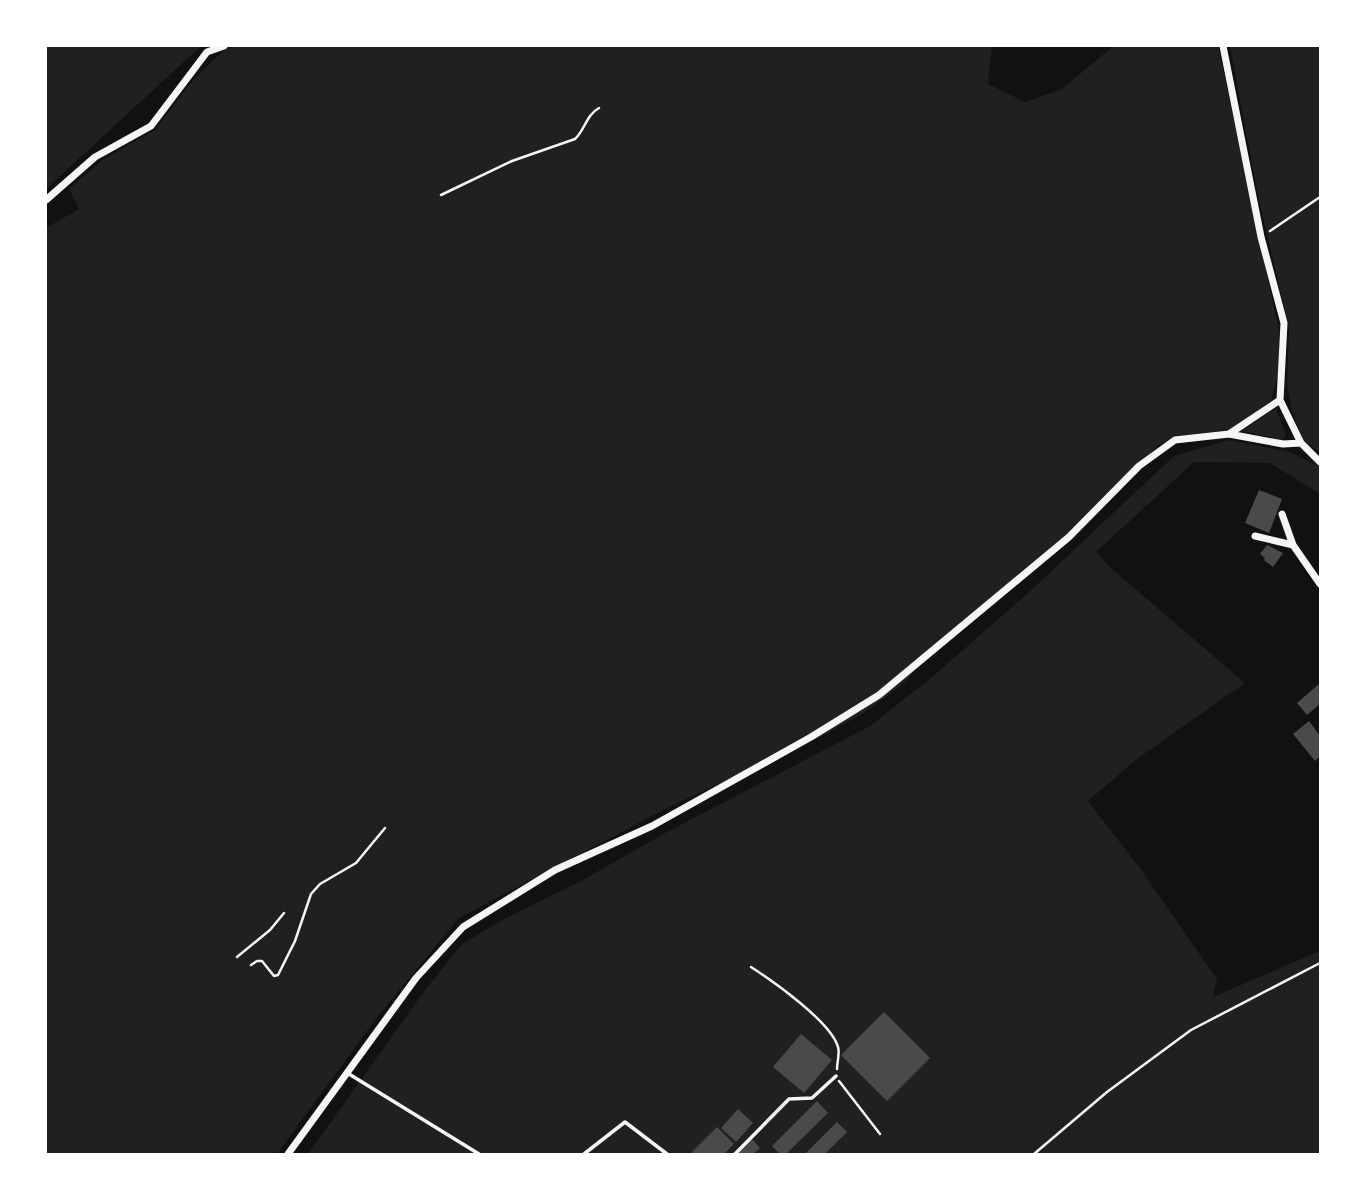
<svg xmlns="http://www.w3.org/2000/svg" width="1366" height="1200" viewBox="0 0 1366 1200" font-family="Raleway,sans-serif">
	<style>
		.green { fill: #202020 }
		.building { fill: #4a4a4a }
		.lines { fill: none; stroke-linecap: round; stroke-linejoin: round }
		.path { stroke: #f5f5f5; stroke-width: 2.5 }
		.service { stroke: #f5f5f5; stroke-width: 3.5 }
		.minor { stroke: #f5f5f5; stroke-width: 7 }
	</style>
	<rect width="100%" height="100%" fill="#111"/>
	<path class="green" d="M 46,46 L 201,46 L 46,189 Z
		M 236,46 L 992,46 L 988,84 L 1025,102 L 1062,89 L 1112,47 L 1218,46 L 1279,331 L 1279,371 L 1270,404 L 1231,429 L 1183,437 L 1158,445 L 1098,512 L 1039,567 L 943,639 L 902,685 L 862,714 L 824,735 L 667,808 L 459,918 L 378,1016 L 277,1154 L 46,1154 L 46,228 L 79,209 L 69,189 L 102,160 L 155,130 L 193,80 L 224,50 Z
		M 1230,46 L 1320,46 L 1320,453 L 1303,439 L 1291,408 L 1287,385 L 1289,328 L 1258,196 Z
		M 1276,408 L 1286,435 L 1282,440 L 1242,431 Z
		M 1229,440 L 1290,452 L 1320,467 L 1320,494 L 1270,463 L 1194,462 L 1096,552 L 1112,569 L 1245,683 L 1137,759 L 1088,801 L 1139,867 L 1217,979 L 1213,997 L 1320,951 L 1320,1154 L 308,1154 L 425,990 L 462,944 L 506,918 L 581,881 L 667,832 L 870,726 L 931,678 L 1027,594 L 1174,456 Z"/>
	<path class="building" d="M 1259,490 L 1282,499 L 1269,533 L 1245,523 Z
		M 1267,545 L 1283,553 L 1273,567 L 1264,560 L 1265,558 L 1260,554 Z
		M 1320,683 L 1320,704 L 1307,715 L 1297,703 Z
		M 1309,721 L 1320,736 L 1320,756 L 1315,761 L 1293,734 Z
		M 884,1012 L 930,1058 L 887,1101 L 841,1055 Z
		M 801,1034 L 832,1060 L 804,1093 L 773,1067 Z
		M 817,1101 L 828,1113 L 786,1154 L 780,1154 L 772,1146 Z
		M 738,1109 L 753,1123 L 736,1142 L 721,1128 Z
		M 837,1122 L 847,1132 L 825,1154 L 805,1154 Z
		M 717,1127 L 734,1144 L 724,1154 L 694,1154 L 692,1152 Z
		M 752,1139 L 760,1148 L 753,1154 L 736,1154 Z"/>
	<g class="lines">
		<path class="path" d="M 441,195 L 512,161 L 575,139 C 585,130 586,115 599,108
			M 1270,231 L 1320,197
			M 237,957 L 270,930 L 284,913
			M 251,965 L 257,961 L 262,961 L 274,976 L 278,975 L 295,941 L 311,894 L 320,884 L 356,863 L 385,828
			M 751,967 C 774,982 831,1022 838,1047 C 840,1053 837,1062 837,1069
			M 839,1081 L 880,1134
			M 1034,1154 L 1107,1092 L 1191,1030 L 1320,963"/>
		<path class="service" d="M 349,1074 L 479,1154
			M 584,1154 L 625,1122 L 667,1154
			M 735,1154 L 789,1099 L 812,1098 L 836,1076"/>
		<path class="minor" d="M 1223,46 L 1261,237 L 1284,323 L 1280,400 L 1301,443 L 1320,462
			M 46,200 L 95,157 L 151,126 L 207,52 L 224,46
			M 1229,434 L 1280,400
			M 1255,536 L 1293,545 L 1282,514
			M 1293,545 L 1320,584
			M 288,1154 L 416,978 L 463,927 L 555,870 L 652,826 L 811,737 L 879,695 L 1069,537 L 1139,466 L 1175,440 L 1229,434 L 1283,444 L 1301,443"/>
	</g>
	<rect width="1366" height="1200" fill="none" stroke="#ffffff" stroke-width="94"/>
</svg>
